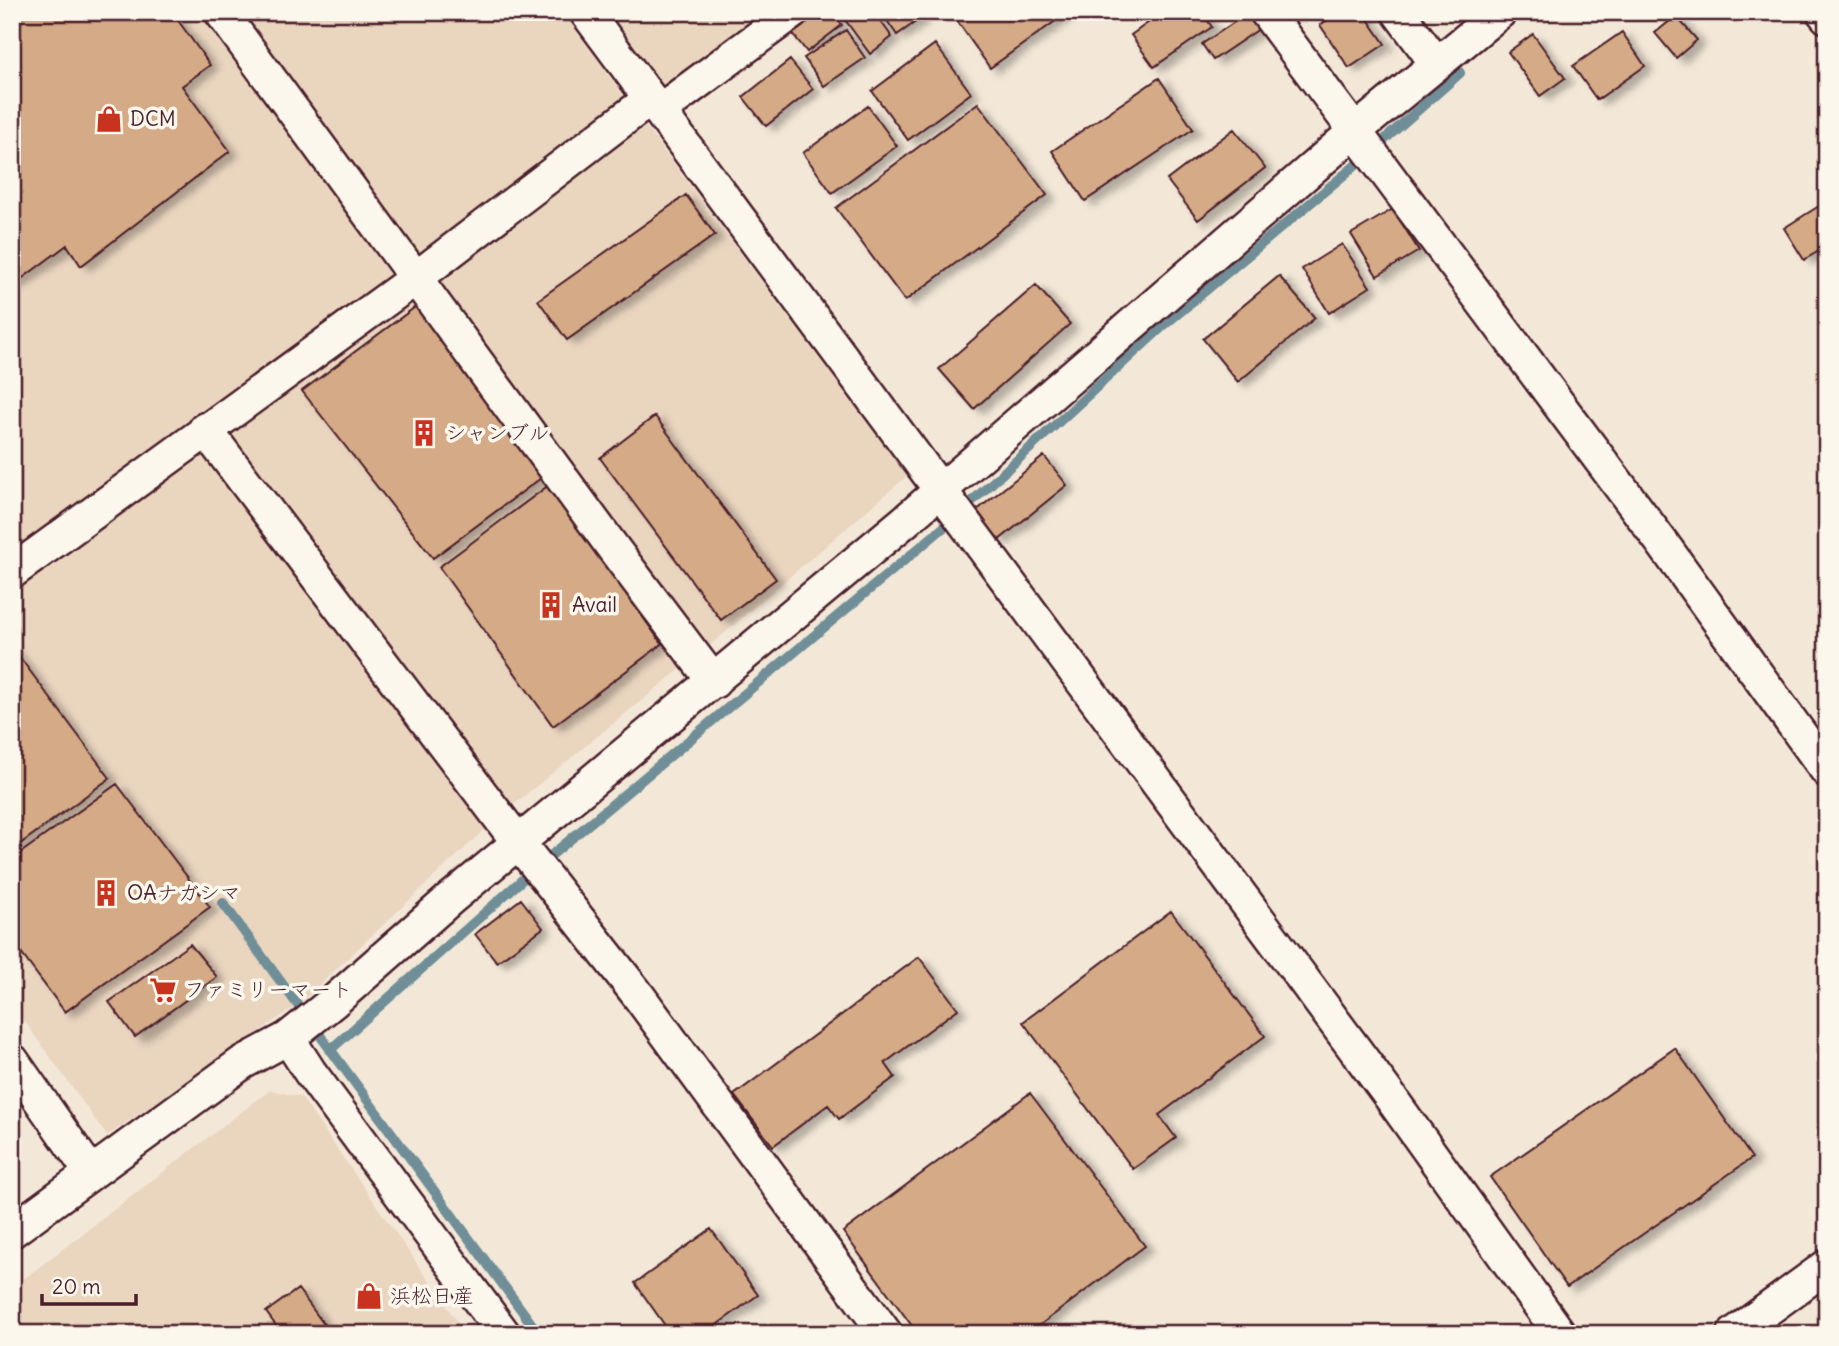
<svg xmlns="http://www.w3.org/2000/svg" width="1839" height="1346" viewBox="0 0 1839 1346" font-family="Delius,'Klee One',sans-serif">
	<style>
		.built { fill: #ead5bf }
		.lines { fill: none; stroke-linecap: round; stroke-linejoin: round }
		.stream { stroke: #6f8e98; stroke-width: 10 }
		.building { fill: #d5aa86; stroke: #4a1f2b; stroke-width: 2; filter: url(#shadow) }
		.minor-casing { stroke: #4a1f2b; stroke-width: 37 }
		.minor { stroke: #fbf7ec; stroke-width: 32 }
		.labels { text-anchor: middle; stroke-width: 7; stroke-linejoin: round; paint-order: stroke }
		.poi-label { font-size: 21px; fill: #4a1f2b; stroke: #fbf7ec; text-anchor: start }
	</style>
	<defs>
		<filter id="shadow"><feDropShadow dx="8" dy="4.5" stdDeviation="3.5" flood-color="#0004"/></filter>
	</defs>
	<rect width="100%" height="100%" fill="#f3e8d8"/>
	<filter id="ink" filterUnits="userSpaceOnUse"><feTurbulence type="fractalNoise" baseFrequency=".0143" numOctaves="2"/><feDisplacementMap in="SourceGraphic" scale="14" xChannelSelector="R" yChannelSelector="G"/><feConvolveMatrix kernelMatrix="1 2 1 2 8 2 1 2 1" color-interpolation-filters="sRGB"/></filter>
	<g filter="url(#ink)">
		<path class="built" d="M 12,12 L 563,12 L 641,120 L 907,476 L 721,636 L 496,819 L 299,1004 L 107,1136 L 12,1004 Z
			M 604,12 L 778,12 L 665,95 Z
			M 270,1090 L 301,1097 L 466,1334 L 12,1334 L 12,1288 Z"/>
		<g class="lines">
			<path class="stream" d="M 223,903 L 539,1334
				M 330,1050 L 523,879 L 943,528 L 1162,327 L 1357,164 L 1460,73 L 1450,58"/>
		</g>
		<path class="building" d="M 12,12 L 172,12 L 210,65 L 182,86 L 230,151 L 81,266 L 67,245 L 12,286 Z
			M 810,12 L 832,12 L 842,25 L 807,52 L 789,29 Z
			M 874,12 L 892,37 L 870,54 L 840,13 Z
			M 881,12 L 916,12 L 920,19 L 897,35 Z
			M 951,12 L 1068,12 L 990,68 Z
			M 1163,12 L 1202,12 L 1212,27 L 1154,67 L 1131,35 Z
			M 1339,12 L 1363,12 L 1385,44 L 1349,68 L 1320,25 Z
			M 1248,13 L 1259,29 L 1213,60 L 1202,44 Z
			M 1676,16 L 1697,40 L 1676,58 L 1655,33 Z
			M 846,30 L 865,58 L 824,86 L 804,58 Z
			M 1622,32 L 1645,66 L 1597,100 L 1573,66 Z
			M 1533,34 L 1565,78 L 1540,96 L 1508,52 Z
			M 935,44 L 971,93 L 908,140 L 872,91 Z
			M 790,60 L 813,89 L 766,126 L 743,97 Z
			M 1159,78 L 1193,129 L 1085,201 L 1052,151 Z
			M 978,103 L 1047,195 L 905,301 L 836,208 Z
			M 868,106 L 897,146 L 832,193 L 803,153 Z
			M 1234,129 L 1265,168 L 1198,220 L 1167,180 Z
			M 686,195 L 715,235 L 567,340 L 538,300 Z
			M 1827,201 L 1827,246 L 1804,260 L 1784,228 Z
			M 1393,209 L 1419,251 L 1377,276 L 1351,234 Z
			M 1342,244 L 1370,287 L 1329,313 L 1302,269 Z
			M 1279,276 L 1315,318 L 1238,382 L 1203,339 Z
			M 1036,285 L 1070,324 L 974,409 L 939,369 Z
			M 418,305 L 545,475 L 433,558 L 302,391 Z
			M 655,416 L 776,579 L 721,620 L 600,458 Z
			M 1044,456 L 1067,485 L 999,540 L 976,511 Z
			M 549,485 L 662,644 L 553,726 L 439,567 Z
			M 12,647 L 110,778 L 12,850 Z
			M 117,784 L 210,907 L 65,1012 L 12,941 L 12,879 L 20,874 L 12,864 L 12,859 Z
			M 521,899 L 543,928 L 497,962 L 475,934 Z
			M 1171,911 L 1265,1036 L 1159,1115 L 1176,1138 L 1133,1169 L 1023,1022 Z
			M 190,944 L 217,977 L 135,1037 L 109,1002 Z
			M 919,957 L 958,1009 L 885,1063 L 895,1077 L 839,1119 L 828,1105 L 773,1146 L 734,1095 Z
			M 1675,1048 L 1752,1158 L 1567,1287 L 1490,1177 Z
			M 1030,1093 L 1145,1246 L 1028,1334 L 918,1334 L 843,1232 Z
			M 711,1229 L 758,1295 L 704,1334 L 671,1334 L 635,1283 Z
			M 298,1289 L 331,1334 L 282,1334 L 266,1312 Z"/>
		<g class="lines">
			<defs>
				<path id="minor" d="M 221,12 L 616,552 L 714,682
					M 586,12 L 1391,1098 L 1560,1334
					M 1266,12 L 1660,540 L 1827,771
					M 1398,12 L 1436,63
					M 1823,12 L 1827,17
					M 659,111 L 793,12
					M 205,429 L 518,842 L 638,995 L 886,1334
					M 12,572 L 416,278 L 650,99
					M 288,1038 L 310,1072 L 504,1334
					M 12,1060 L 91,1173
					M 12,1231 L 242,1063 L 288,1038 L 333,1002 L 449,900 L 904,522 L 1354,132 L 1500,12
					M 1734,1334 L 1827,1266"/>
			</defs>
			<use href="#minor" class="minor-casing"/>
			<use href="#minor" class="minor"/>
		</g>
	</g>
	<defs>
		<symbol id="shop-bare" viewBox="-9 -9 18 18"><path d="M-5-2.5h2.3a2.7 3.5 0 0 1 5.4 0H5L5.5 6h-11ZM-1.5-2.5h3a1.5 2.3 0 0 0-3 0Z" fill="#c8321e" stroke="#fbf7ec" stroke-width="2.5" paint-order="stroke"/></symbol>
		<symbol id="building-bare" viewBox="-9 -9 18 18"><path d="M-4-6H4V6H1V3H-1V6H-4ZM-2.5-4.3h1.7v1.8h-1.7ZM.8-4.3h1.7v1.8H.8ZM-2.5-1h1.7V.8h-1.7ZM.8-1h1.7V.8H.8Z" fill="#c8321e" stroke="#fbf7ec" stroke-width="2.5" paint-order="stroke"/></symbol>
		<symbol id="supermarket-bare" viewBox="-9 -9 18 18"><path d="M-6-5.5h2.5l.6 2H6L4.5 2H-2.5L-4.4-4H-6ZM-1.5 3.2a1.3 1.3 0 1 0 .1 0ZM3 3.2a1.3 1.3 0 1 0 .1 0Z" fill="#c8321e" stroke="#fbf7ec" stroke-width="2.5" paint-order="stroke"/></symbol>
	</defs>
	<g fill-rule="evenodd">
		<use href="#shop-bare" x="90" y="100" width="38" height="38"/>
		<use href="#building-bare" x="405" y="414" width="38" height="38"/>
		<use href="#building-bare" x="532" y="586" width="38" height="38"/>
		<use href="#building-bare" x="87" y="874" width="38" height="38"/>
		<use href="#supermarket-bare" x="144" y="971" width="38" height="38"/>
		<use href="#shop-bare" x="350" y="1277" width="38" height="38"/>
	</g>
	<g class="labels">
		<g class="poi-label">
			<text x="130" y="126">DCM</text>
			<text x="445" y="440">シャンブル</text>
			<text x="572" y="612">Avail</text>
			<text x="127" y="900">OAナガシマ</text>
			<text x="184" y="997">ファミリーマート</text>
			<text x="390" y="1303">浜松日産</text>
		</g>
	</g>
	<rect width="1839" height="1346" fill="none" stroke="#fbf7ec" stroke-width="42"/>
	<rect x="21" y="21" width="1797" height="1304" fill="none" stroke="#4a1f2b" stroke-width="2.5" filter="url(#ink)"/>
	<path d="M42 1294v10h94v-10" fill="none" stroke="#4a1f2b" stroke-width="3.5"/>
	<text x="52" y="1294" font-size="21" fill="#4a1f2b" stroke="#fbf7ec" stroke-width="5" paint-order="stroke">20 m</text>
</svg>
